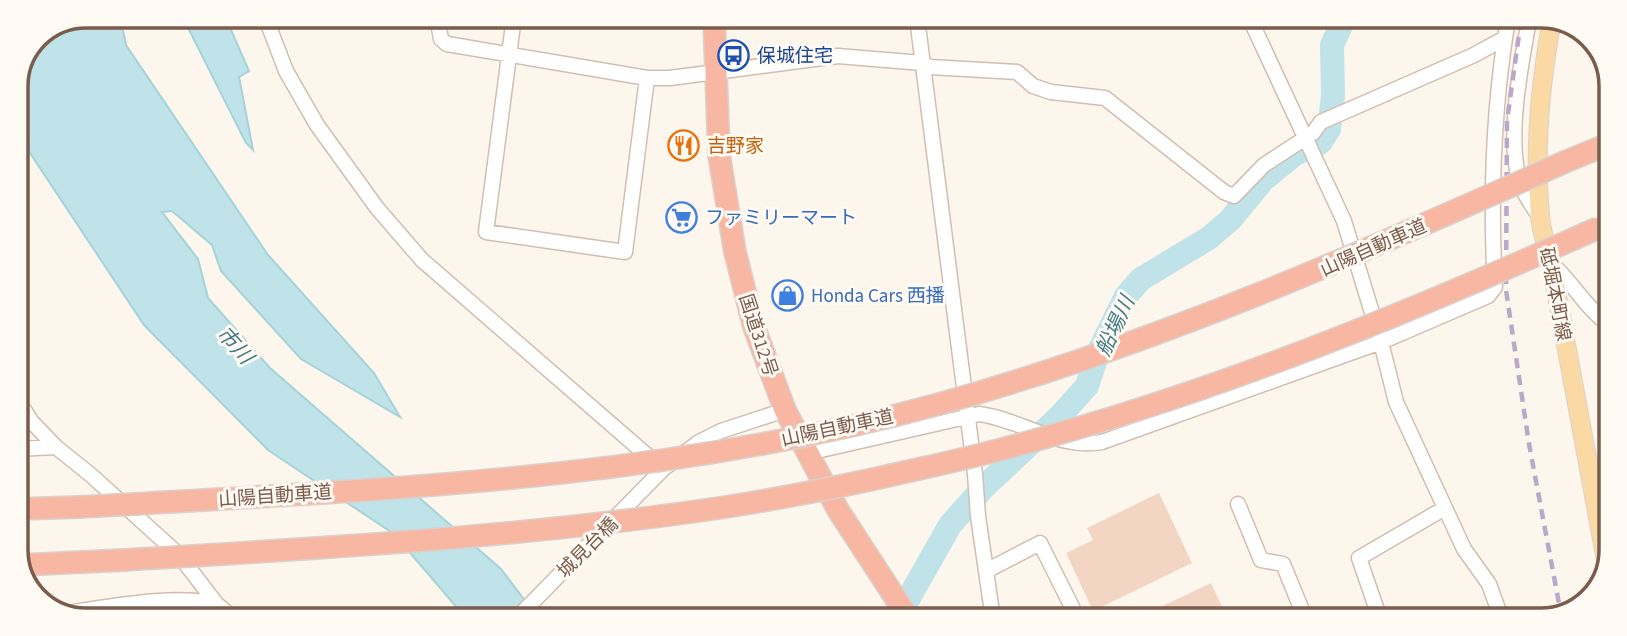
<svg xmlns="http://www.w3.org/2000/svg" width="1627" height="636" viewBox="0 0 1627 636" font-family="'Source Sans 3','Noto Sans JP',sans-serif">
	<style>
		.water { fill: #bfe3e8; stroke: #a5d3da; stroke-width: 2 }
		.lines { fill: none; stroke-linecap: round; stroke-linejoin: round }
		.river { stroke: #bfe3e8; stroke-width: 24 }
		.building { fill: #f3d5c3 }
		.minor-casing { stroke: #d1beb0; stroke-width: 17 }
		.major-casing { stroke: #dad1cd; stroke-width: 20 }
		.highway-casing { stroke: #dad1cd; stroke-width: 24 }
		.minor { stroke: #fff; stroke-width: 14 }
		.major { stroke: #fbd9a5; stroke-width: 18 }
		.highway { stroke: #f7b7a3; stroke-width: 21 }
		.rail { stroke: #b9a8c9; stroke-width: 4.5; stroke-dasharray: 10 7; stroke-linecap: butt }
		.highway-bridge-casing { stroke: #dad1cd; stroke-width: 24; stroke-linecap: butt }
		.highway-bridge { stroke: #f7b7a3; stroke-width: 21 }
		.labels { text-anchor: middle; stroke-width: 6; stroke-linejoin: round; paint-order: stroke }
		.transit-label { font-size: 19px; fill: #164399; stroke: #fffaf3; text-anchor: start }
		.food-label { font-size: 19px; fill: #c56008; stroke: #fffaf3; text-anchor: start }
		.shop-label { font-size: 19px; fill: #366cbe; stroke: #fffaf3; text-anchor: start }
		.street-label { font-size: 19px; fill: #7a5c4d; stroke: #fffaf3 }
		.water-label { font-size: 21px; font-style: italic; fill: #437c86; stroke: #fffaf3 }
		.rim { fill: none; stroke: #7a5c4d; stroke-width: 3.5 }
	</style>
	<rect width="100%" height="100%" fill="#fdf6ec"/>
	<path class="water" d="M 86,16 L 120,16 L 126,45 L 268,255 L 374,373 L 400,417 L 301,359 L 221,271 L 212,245 L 172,211 L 162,212 L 198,259 L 208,298 L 270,368 L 501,569 L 538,618 L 465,617 L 394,534 L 268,450 L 144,325 L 16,132 L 16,82 L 37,36 Z
		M 182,16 L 225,16 L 249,71 L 239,77 L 253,150 L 246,143 Z"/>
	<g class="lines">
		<path class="river" d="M 897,619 L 950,525 L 984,487 L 1060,416 L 1087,386 L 1098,353 L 1126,296 L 1141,279 L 1209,238 L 1230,220 L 1263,180 L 1295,154 L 1320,143 L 1329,129 L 1333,96 L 1332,45 L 1344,19"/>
	</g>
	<path class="building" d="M 1159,493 L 1192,563 L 1093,611 L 1066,553 L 1093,540 L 1087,528 Z
		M 1211,583 L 1228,619 L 1135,619 Z"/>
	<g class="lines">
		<defs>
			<path id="minor" d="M 265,16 L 286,71 L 317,125 L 377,208 L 422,260 L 657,464
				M 437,17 L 441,39 L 447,44 L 647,78 L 670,78 L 838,56 L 922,63 L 930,67 L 1017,72 L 1033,86 L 1051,92 L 1105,98 L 1224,192 L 1234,196 L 1264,165 L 1313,133 L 1321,122 L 1474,55 L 1505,38
				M 514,17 L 486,232 L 625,252 L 647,78
				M 917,18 L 975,474 L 978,516 L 993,619
				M 1250,19 L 1344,221 L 1381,342 L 1396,402 L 1464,549 L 1489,584 L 1502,620
				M 1529,20 C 1521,65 1506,138 1520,183 C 1524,195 1532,205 1539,216
				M 1551,263 C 1573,283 1585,307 1609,325
				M 16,397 L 31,421 L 56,447 L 92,476 L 179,555 L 218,606
				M 16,449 L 56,447
				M 808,453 L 979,414 C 1020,419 1059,450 1102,442 L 1381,342 L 1488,296 L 1495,287 C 1490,197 1493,108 1508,19
				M 1238,504 L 1261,560 L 1283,564 L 1306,620
				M 986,571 L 1040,543 L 1078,619
				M 60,614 C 95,609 189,591 219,606 C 223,609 228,614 232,617
				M 517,618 L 663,469 L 699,442 L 721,431 L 785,410
				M 1354,620 L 1378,613 L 1359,558 L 1445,508"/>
			<path id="major" d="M 1552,20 C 1540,84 1534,150 1540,215 C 1541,231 1547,247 1551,263 L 1607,566"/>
			<path id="highway" d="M 714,17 L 719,155 L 735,252 L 754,327 L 785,410 L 838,510 L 909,619
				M 1567,161 L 1611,143
				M 16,509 L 80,507
				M 20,565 L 124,560"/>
		</defs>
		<use href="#minor" class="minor-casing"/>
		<use href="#major" class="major-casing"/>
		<use href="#highway" class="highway-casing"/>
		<use href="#minor" class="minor"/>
		<use href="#major" class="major"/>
		<use href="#highway" class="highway"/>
		<path class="rail" d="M 1521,20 L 1507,121 L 1506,290 L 1529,444 L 1561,614"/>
		<defs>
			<path id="highway-bridge" d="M 80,507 C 367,490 660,481 939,404 C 1159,343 1359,254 1567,161
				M 124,560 C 323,548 522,537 719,508 C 784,498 849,485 914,470 C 1151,419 1377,327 1598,228"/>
		</defs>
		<use href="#highway-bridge" class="highway-bridge-casing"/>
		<use href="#highway-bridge" class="highway-bridge"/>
	</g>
	<defs>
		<symbol id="bus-ring" viewBox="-11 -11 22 22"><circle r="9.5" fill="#fffaf3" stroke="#1a4fb4" stroke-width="1.5"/><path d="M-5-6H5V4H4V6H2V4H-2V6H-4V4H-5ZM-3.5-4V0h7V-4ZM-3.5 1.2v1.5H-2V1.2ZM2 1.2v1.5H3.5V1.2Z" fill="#1a4fb4"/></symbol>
		<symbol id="restaurant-ring" viewBox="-11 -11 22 22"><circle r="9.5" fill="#fffaf3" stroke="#e8710a" stroke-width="1.5"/><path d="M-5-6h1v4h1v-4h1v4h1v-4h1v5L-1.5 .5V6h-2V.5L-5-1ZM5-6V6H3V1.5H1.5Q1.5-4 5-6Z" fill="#e8710a"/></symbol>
		<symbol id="supermarket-ring" viewBox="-11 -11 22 22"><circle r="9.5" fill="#fffaf3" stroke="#3f7fe0" stroke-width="1.5"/><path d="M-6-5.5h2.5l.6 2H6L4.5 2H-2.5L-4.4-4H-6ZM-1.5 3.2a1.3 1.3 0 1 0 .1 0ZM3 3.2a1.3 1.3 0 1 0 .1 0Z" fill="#3f7fe0"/></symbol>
		<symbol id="shop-ring" viewBox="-11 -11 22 22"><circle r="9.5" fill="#fffaf3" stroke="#3f7fe0" stroke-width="1.5"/><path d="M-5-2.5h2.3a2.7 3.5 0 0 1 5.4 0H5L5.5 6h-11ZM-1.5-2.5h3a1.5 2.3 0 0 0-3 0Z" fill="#3f7fe0"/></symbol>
	</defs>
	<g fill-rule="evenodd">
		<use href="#bus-ring" x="716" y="38" width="35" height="35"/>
		<use href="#restaurant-ring" x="666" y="128" width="35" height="35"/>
		<use href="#supermarket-ring" x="664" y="200" width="35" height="35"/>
		<use href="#shop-ring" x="770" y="278" width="35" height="35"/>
	</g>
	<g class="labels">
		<g class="transit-label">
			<text x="757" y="62">保城住宅</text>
		</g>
		<g class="food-label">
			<text x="707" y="152">吉野家</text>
		</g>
		<g class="shop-label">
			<text x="705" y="224">ファミリーマート</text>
			<text x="811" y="302">Honda Cars 西播</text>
		</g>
		<g class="street-label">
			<text transform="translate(1373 247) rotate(-24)" y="7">山陽自動車道</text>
			<text transform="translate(1556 294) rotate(79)" y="7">砥堀本町線</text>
			<text transform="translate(759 335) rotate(72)" y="7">国道312号</text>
			<text transform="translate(837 427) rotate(-12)" y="7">山陽自動車道</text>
			<text transform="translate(275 495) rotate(-4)" y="7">山陽自動車道</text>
			<text transform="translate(587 547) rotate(-45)" y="7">城見台橋</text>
		</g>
		<g class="water-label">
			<text transform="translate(1115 326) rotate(-65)" y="7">船場川</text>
			<text transform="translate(235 345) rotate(48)" y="7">市川</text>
		</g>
	</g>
	<path d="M0 0H1627V636H0ZM86 28H1541A58 58 0 0 1 1599 86V550A58 58 0 0 1 1541 608H86A58 58 0 0 1 28 550V86A58 58 0 0 1 86 28Z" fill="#fffaf3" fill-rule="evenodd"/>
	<path class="rim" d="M86 28H1541A58 58 0 0 1 1599 86V550A58 58 0 0 1 1541 608H86A58 58 0 0 1 28 550V86A58 58 0 0 1 86 28Z"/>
</svg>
